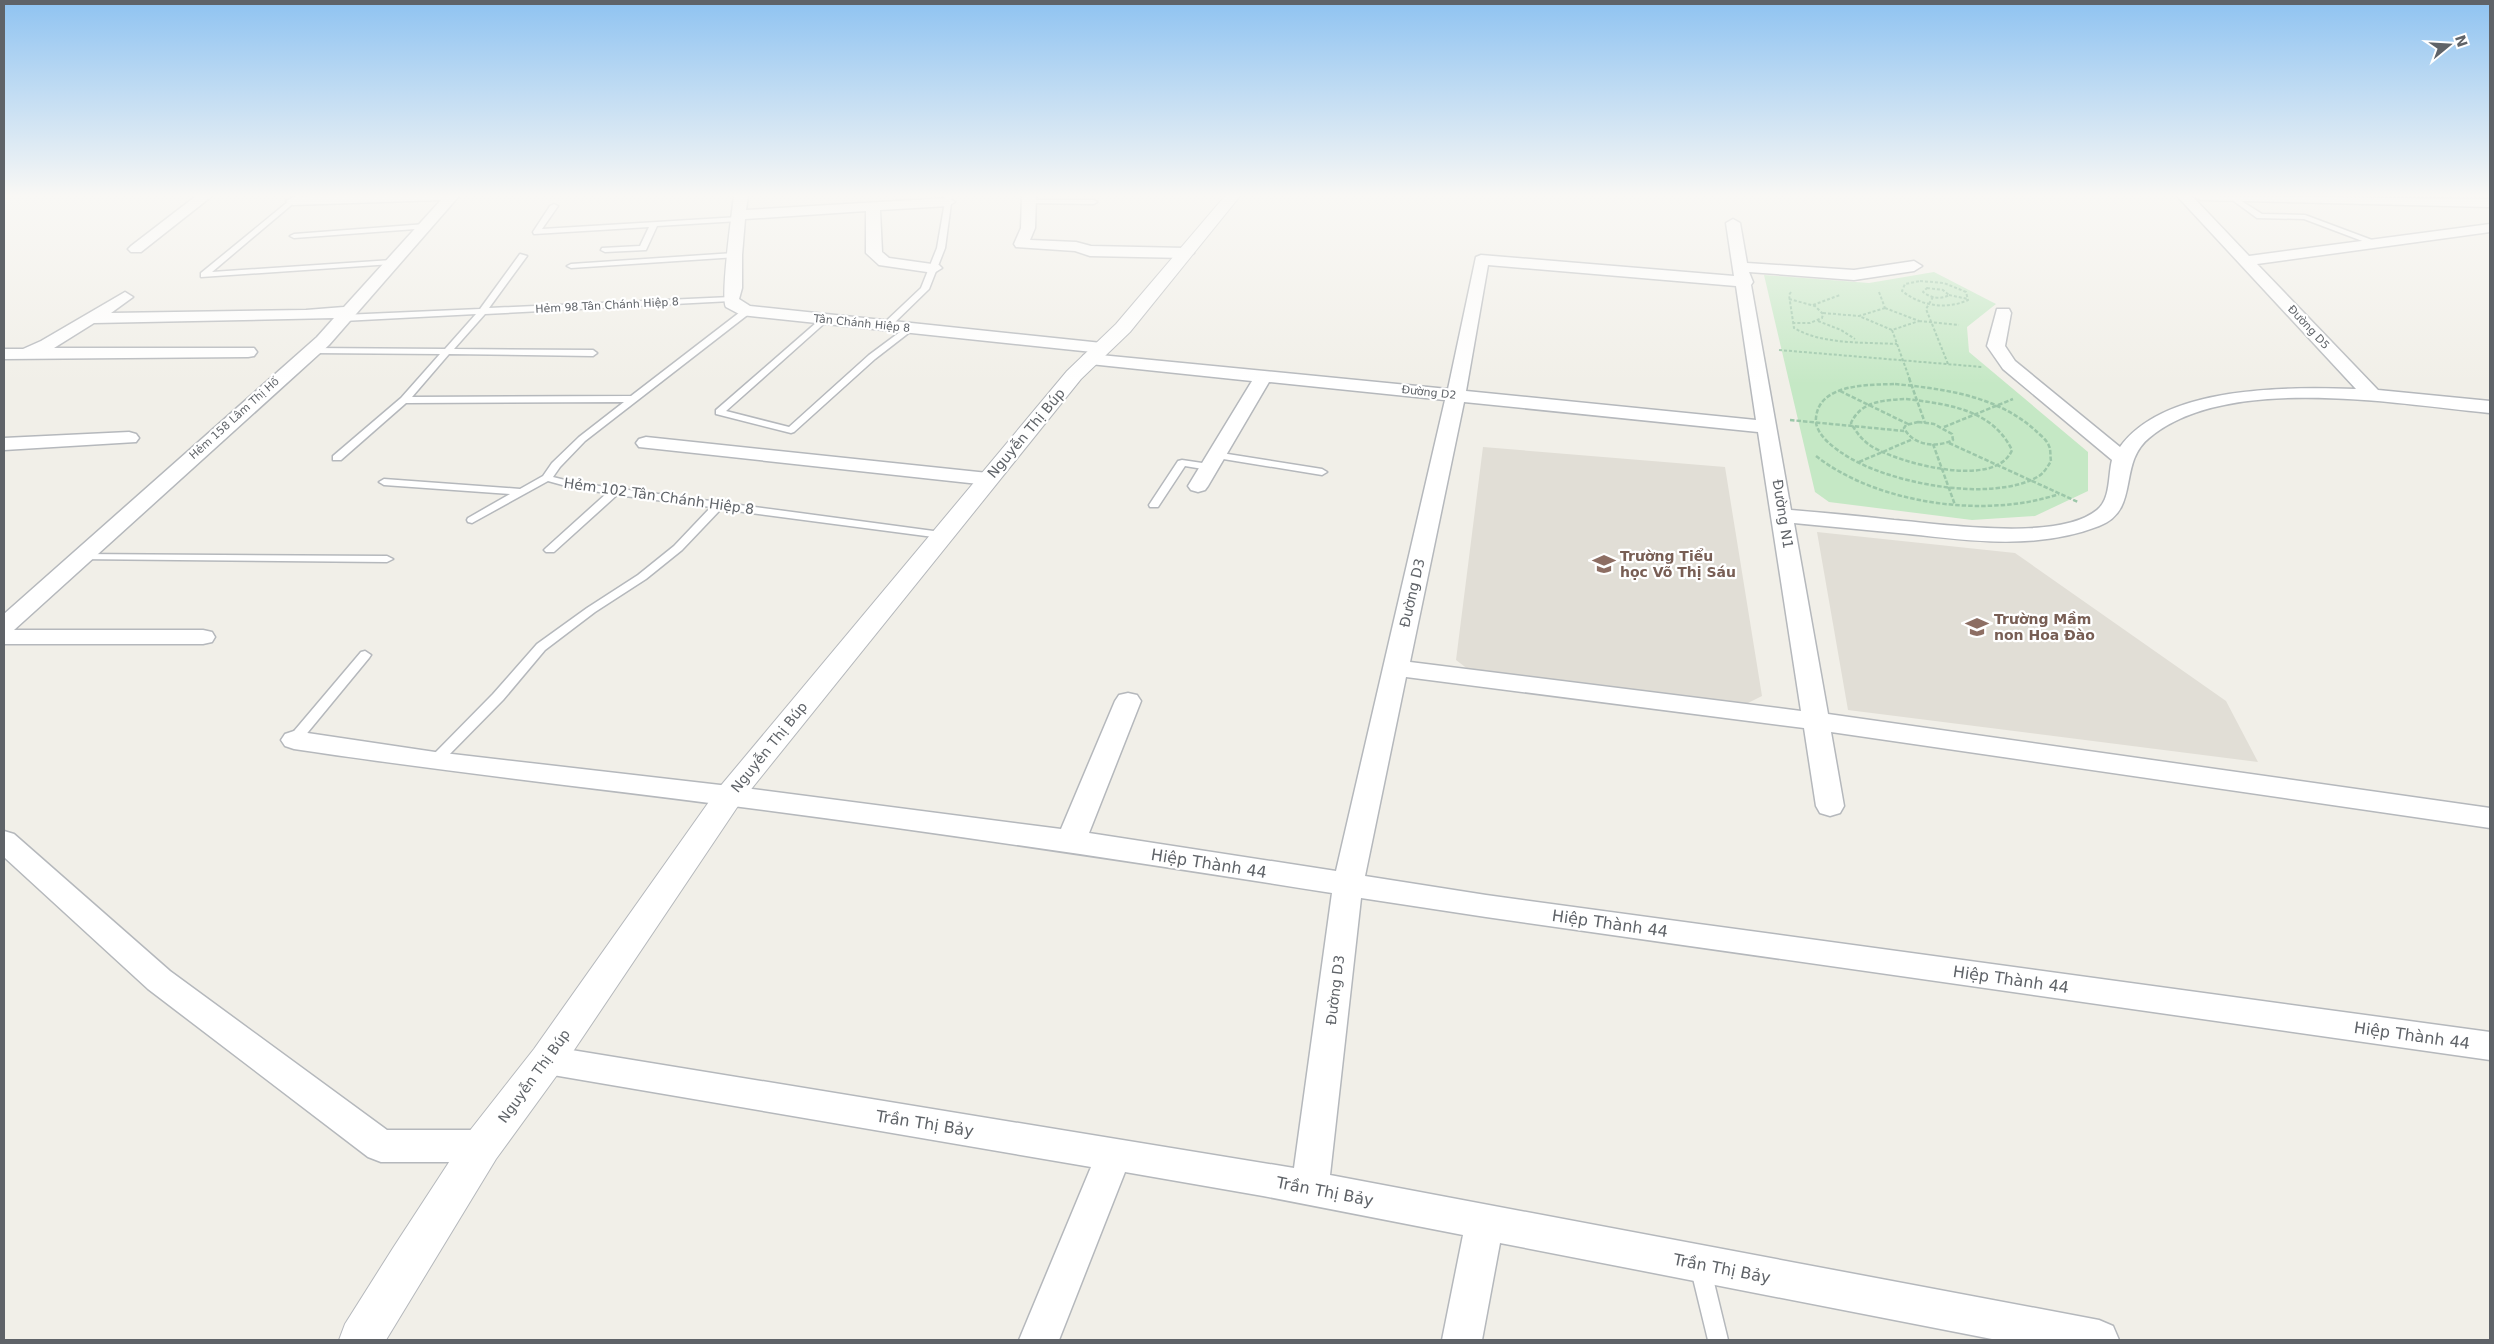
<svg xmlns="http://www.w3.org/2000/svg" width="2494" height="1344" viewBox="0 0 2494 1344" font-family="'DejaVu Sans',sans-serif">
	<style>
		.education { fill: #e1ded6 }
		.green { fill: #c5e8c5 }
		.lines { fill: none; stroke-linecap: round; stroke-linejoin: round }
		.service-casing { stroke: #b5b8bc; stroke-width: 3 }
		.minor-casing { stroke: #b5b8bc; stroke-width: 3 }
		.tertiary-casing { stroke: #b5b8bc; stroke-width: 2 }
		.path-far1 { stroke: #9cc7a9; stroke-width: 2; stroke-dasharray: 3 2; stroke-linecap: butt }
		.path { stroke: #9cc7a9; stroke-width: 2.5; stroke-dasharray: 4.5 2; stroke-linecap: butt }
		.service { fill: #fff; fill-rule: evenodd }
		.minor { fill: #fff; fill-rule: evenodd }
		.tertiary { fill: #fff; fill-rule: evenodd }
		.labels { text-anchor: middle; stroke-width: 4.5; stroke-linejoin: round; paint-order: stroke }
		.far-street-label { font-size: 11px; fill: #5f6368; stroke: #fff }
		.street-label { font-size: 14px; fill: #5f6368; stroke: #fff }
		.education-label { font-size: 14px; font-weight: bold; fill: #785e54; stroke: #fff; text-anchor: start }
		.near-street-label { font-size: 16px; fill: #5f6368; stroke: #fff }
	</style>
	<rect width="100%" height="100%" fill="#f1efe8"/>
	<path class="education" d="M 1483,447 L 1725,467 L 1762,696 L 1744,705 L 1473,673 L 1456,660 Z
		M 1817,532 L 2015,553 L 2226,701 L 2258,762 L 1848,710 Z"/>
	<path class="green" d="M 1934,272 L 1996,304 L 1967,327 L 1969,352 L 2088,452 L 2088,491 L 2035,516 L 1972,520 L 1829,502 L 1815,492 L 1764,275 L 1869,283 Z"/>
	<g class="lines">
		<defs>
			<path id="service" d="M 295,196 L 302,196 L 212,272 L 392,260 L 396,262 L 392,264 L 201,277 L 201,273 Z
				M 946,196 L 952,196 L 945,248 L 929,289 L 890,327 L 884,327 L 884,323 L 921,288 L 937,248 Z
				M 2231,197 L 2235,197 L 2262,214 L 2305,215 L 2380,243 L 2373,245 L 2304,219 L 2257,218 L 2231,199 Z
				M 1030,200 L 1094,200 L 1097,202 L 1094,204 L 1028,203 L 1027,202 Z
				M 554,204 L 558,206 L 542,229 L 739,217 L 743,219 L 739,221 L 657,226 L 646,250 L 605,252 L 601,250 L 602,248 L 640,246 L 649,227 L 534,234 L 533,232 L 550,206 Z
				M 426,224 L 430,226 L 429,228 L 294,238 L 290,236 L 294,234 Z
				M 734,253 L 737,253 L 737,257 L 571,268 L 567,266 L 571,264 Z
				M 520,254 L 527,256 L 489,308 L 731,297 L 735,299 L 731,301 L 485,314 L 454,349 L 593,350 L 597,353 L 593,356 L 449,354 L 412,397 L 631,396 L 744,309 L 750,309 L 750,313 L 585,441 L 560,467 L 553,477 L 577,483 L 941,532 L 946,535 L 941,538 L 721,509 L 682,550 L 646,579 L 595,612 L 545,650 L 503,700 L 440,764 L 435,766 L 428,761 L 430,758 L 493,694 L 537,644 L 587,608 L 638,575 L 674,546 L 711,507 L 617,495 L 554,552 L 546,552 L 544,550 L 546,548 L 607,493 L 577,489 L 548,481 L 472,523 L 468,522 L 467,520 L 468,518 L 510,494 L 384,485 L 379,482 L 384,479 L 520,489 L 543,476 L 552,463 L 579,437 L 624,402 L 406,403 L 341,460 L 333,460 L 333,456 L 401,398 L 440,354 L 313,353 L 309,350 L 310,348 L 445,349 L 476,314 L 343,321 L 339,318 L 343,315 L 480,309 Z
				M 824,316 L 827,317 L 827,321 L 726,411 L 789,427 L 869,355 L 908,326 L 915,328 L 875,359 L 794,432 L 791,433 L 716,414 L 716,410 Z
				M 1215,452 L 1322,469 L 1327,472 L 1322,475 L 1211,457 L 1211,453 Z
				M 1182,460 L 1209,464 L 1214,467 L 1209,470 L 1185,466 L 1158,507 L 1150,507 L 1149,505 L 1178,461 Z
				M 79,554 L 387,556 L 393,559 L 387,562 L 75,559 L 73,557 L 75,555 Z
				M 365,651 L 371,655 L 369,658 L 299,743 L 289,743 L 287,740 L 289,737 L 361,652 Z
				M 1700,1257 L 1707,1259 L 1710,1266 L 1728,1340 L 1708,1340 L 1690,1266 L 1693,1259 Z"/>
			<path id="minor" d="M 196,196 L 212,196 L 141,252 L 131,252 L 128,249 L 131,246 Z
				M 311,196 L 459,196 L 329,345 L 14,630 L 203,630 L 212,632 L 215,637 L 212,642 L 203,644 L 4,644 L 4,614 L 317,337 L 334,318 L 94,323 L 54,348 L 254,348 L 257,352 L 254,356 L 248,357 L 4,359 L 4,349 L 23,349 L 41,341 L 125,292 L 133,297 L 111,313 L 306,310 L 344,307 L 441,200 L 293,205 L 286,201 L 293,197 Z
				M 734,196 L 748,196 L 746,210 L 948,198 L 955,202 L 948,206 L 880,210 L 882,252 L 889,258 L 939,265 L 942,268 L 934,273 L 879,265 L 866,253 L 866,211 L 745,219 L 742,255 L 742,288 L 739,299 L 750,306 L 1102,343 L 1108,344 L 1111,348 L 1108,352 L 1102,353 L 741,315 L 726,307 C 720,298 732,213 734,196 Z
				M 1022,196 L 1036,196 L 1035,228 L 1030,240 L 1076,242 L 1091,246 L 1186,248 L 1194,253 L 1186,258 L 1090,256 L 1075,251 L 1016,247 L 1014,244 L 1021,228 Z
				M 2177,196 L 2192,196 L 2249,256 L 2490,224 L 2490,232 L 2257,264 L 2378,390 L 2490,401 L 2490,413 C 2397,404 2226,373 2149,438 C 2117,464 2141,510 2099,526 C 2037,550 1972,541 1909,534 C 1870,530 1832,527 1794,523 L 1828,714 L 2490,808 L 2490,828 L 1831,732 L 1844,806 L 1840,813 L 1830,816 L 1820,813 L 1816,806 L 1804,728 L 1406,677 L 1365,876 L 1486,895 L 2490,1032 L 2490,1060 L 1486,917 L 1361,898 L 1330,1175 L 2099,1320 L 2113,1326 L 2119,1340 L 1997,1340 L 1500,1243 L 1482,1340 L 1442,1340 L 1463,1235 L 1263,1196 L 1125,1172 L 1059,1340 L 1019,1340 L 1091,1167 L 547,1074 L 535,1070 L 530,1060 L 535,1050 L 547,1046 L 1294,1168 L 1332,893 C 1132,861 933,832 733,806 C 586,787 440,771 294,749 L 285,746 L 281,740 L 285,734 L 294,731 L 435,752 L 729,786 L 1061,829 L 1115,701 L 1119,695 L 1128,693 L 1137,695 L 1141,701 L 1089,833 L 1336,871 L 1445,400 L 1269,382 L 1208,486 L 1205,490 L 1198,492 L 1191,490 L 1188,486 L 1252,381 L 1090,364 L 1084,363 L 1081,359 L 1084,355 L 1090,354 L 1448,389 L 1476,257 L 1481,255 L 1734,276 L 1726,223 L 1733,219 L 1740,223 L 1747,263 L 1854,270 L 1914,261 L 1922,266 L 1914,271 L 1854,280 L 1749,272 L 1753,282 L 1751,285 L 1791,510 C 1826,513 1860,516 1894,520 C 1943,524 2058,542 2097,510 C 2111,499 2108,475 2112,460 L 2003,369 L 1987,346 L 1997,309 L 2009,309 L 2011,313 L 2005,346 L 2015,361 L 2120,447 C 2165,385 2287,387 2356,389 ZM 1488,265 L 1736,286 L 1756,420 L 1466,391 ZM 1464,402 L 1758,432 L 1801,711 L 1410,662 Z
				M 2194,196 L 2490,199 L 2490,207 L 2201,200 Z
				M 129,432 L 136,434 L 139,438 L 136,442 L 4,450 L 4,438 Z
				M 646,437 L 988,473 L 995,475 L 998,479 L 995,483 L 988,485 L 639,447 L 636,443 L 639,439 Z
				M 4,831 L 14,834 L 170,971 L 387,1130 L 482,1130 L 495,1135 L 500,1146 L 495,1157 L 482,1162 L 381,1162 L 368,1157 L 148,989 L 4,857 Z"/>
			<path id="tertiary" d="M 1225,196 L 1240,196 L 1130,332 L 1081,379 L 740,803 L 560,1071 L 496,1159 L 386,1340 L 339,1340 L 345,1324 L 393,1248 L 468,1133 L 534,1049 L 718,789 L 1067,371 L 1116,324 Z"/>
		</defs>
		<use href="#service" class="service-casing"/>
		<use href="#minor" class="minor-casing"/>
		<use href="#tertiary" class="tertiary-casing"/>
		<path class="path-far1" d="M 1920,281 L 1944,283 L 1966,292 L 1968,300 C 1946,310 1921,306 1902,291 L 1905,284 Z
			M 1927,288 L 1943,290 L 1949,295 C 1940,300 1931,298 1923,292 Z
			M 1791,292 L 1789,295 L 1794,328 C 1823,345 1865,342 1897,344
			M 1879,292 L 1885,308
			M 1949,295 L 1968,299
			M 1933,297 L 1926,309 L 1948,364
			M 1789,299 L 1815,306 L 1823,314 L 1822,318 L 1810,323 L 1793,323
			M 1813,305 L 1840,295
			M 1885,308 L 1919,321 L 1892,330 L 1859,316 Z
			M 1823,313 L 1859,316
			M 1818,321 L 1841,330 L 1855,339
			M 1919,321 L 1959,325
			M 1892,330 L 1910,380
			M 1779,350 L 1982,367"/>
		<path class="path" d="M 1909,378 L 1925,423
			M 1895,384 C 1945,389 1998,396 2036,431 C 2040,435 2047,440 2049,446 C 2051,450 2050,456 2051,461 C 2048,466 2044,473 2039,476 C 1992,504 1885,483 1842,453 C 1831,446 1814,432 1816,418 C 1819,383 1869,385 1895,384 Z
			M 1840,391 L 1908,424
			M 1906,399 C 1947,404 1992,409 2012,450 C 1996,490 1898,463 1871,446 C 1862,440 1856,432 1851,423 C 1861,401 1884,400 1906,399 Z
			M 1790,420 L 1904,431
			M 1918,422 L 1934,424 L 1952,434 L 1953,440 C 1937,448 1913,446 1904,428 L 1906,425 Z
			M 1944,427 L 2013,399
			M 1949,443 L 2078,502
			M 1933,444 L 1955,505
			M 1816,456 C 1877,504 1986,519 2059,494
			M 1859,462 L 1913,439"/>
		<use href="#service" class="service"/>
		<use href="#minor" class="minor"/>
		<use href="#tertiary" class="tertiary"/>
	</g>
	<linearGradient id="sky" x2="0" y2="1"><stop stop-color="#8fc3f1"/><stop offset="0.51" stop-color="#f9f8f5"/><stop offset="1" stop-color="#f9f8f5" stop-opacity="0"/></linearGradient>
	<rect width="2494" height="384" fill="url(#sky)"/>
	<defs>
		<symbol id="school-bare" viewBox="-9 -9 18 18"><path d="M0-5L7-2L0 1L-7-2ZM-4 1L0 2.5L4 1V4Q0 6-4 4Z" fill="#8d6e63" stroke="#fff" stroke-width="2.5" paint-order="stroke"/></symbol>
	</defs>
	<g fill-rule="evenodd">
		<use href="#school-bare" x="1588" y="548" width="32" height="32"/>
		<use href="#school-bare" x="1961" y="611" width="32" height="32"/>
	</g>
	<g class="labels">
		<g class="far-street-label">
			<text transform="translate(607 305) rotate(-3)" y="4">Hẻm 98 Tân Chánh Hiệp 8</text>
			<text transform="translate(862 323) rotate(6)" y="4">Tân Chánh Hiệp 8</text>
			<text transform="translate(2309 327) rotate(47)" y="4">Đường D5</text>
			<text transform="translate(1429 392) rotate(6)" y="4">Đường D2</text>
			<text transform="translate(234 418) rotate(-42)" y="4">Hẻm 158 Lâm Thị Hố</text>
		</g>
		<g class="street-label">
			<text transform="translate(1026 433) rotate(-50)" y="5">Nguyễn Thị Búp</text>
			<text transform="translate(659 496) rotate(8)" y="5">Hẻm 102 Tân Chánh Hiệp 8</text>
			<text transform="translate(1783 514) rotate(81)" y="5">Đường N1</text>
			<text transform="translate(1412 593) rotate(-77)" y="5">Đường D3</text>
			<text transform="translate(769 747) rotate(-51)" y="5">Nguyễn Thị Búp</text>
			<text transform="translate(1335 990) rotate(-83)" y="5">Đường D3</text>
			<text transform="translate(534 1076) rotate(-54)" y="5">Nguyễn Thị Búp</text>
		</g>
		<g class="education-label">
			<text x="1620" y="561">Trường Tiểu<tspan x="1620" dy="16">học Võ Thị Sáu</tspan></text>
			<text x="1994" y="624">Trường Mầm<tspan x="1994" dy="16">non Hoa Đào</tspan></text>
		</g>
		<g class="near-street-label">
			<text transform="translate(1209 863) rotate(9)" y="6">Hiệp Thành 44</text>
			<text transform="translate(1610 923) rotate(8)" y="6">Hiệp Thành 44</text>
			<text transform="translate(2011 979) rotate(8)" y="6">Hiệp Thành 44</text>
			<text transform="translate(2412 1035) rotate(8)" y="6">Hiệp Thành 44</text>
			<text transform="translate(925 1123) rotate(9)" y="6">Trần Thị Bảy</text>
			<text transform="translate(1325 1191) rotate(11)" y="6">Trần Thị Bảy</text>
			<text transform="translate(1722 1268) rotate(11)" y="6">Trần Thị Bảy</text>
		</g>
	</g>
	<rect width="2494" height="1344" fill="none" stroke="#5f6368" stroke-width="10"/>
	<g transform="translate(2449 45) rotate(72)" stroke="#ffffff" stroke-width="4" paint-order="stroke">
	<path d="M0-4L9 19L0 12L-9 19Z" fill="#5f6368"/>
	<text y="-8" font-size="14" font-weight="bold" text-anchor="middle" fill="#5f6368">N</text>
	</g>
</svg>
